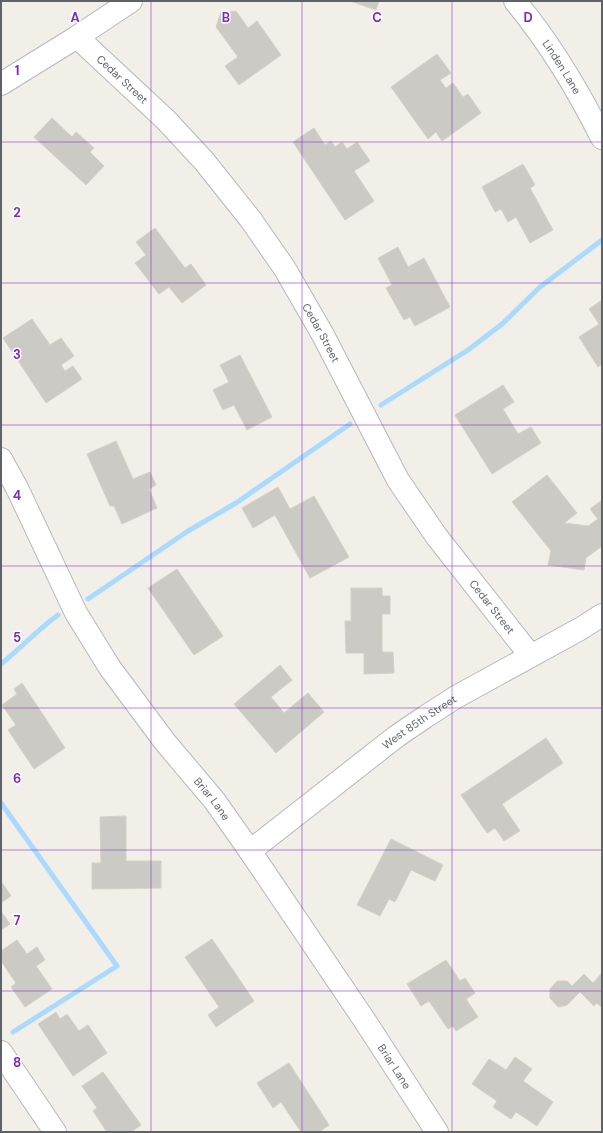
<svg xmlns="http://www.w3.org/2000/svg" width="603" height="1133" viewBox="0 0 603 1133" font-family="'DM Sans',sans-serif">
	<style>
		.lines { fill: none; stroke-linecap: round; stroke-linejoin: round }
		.stream { stroke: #aadaff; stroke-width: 5 }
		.building { fill: #cccac5; stroke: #d6d1c6 }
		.minor-casing { stroke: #b5b8bc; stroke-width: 24 }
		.minor { stroke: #fff; stroke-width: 22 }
		.grid { fill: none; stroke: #7b2cbf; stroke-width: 1; stroke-opacity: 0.55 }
		.labels { text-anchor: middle; stroke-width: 3; stroke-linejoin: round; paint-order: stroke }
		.street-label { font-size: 11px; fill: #5f6368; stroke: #fff }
		.grid-label { font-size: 13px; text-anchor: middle; font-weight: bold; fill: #7b2cbf; stroke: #fff; stroke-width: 3; stroke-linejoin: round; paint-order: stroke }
	</style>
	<rect width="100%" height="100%" fill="#f1efe8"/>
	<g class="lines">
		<path class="stream" d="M 381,405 L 468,350 L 502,324 L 540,287 L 602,240
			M 88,599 L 188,531 L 236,503 L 350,424
			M 1,664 C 21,648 37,630 58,615
			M 1,803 L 117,966 L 13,1032"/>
	</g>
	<path class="building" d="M 350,1 L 379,1 L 376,10 Z
		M 236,11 L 248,28 L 257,21 L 281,55 L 239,85 L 225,66 L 238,57 L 216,27 L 221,12 Z
		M 437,54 L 451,73 L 440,80 L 446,88 L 453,83 L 463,97 L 468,94 L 481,113 L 442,141 L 436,132 L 428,139 L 391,87 Z
		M 52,118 L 72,137 L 76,132 L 94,148 L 90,152 L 104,166 L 86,185 L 34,137 Z
		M 314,128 L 325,145 L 331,141 L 335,147 L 342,142 L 347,149 L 357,142 L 370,161 L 354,171 L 374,201 L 345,220 L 293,142 Z
		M 523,164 L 535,185 L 530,188 L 553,230 L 530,243 L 516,217 L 508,222 L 501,209 L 495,212 L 482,187 Z
		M 155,228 L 185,268 L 191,264 L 206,285 L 182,303 L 169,287 L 159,294 L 135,263 L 146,255 L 136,242 Z
		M 398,247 L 408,267 L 424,258 L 450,307 L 415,326 L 410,317 L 404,320 L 386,288 L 392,285 L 378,258 Z
		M 602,300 L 602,364 L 598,367 L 579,337 L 599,324 L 589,309 Z
		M 32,319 L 50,345 L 61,338 L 74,356 L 61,365 L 65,371 L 73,366 L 82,379 L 46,403 L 3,338 Z
		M 240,355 L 272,417 L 247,430 L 234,405 L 223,410 L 213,390 L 229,382 L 220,365 Z
		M 503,385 L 514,402 L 503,409 L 518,434 L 531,427 L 541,443 L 492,474 L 455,415 Z
		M 116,441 L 133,479 L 150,472 L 156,485 L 149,489 L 157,508 L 122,524 L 114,506 L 110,506 L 87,454 Z
		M 547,475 L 577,513 L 564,523 L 588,526 L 598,519 L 590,509 L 602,500 L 602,546 L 586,558 L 584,570 L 548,565 L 551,551 L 512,502 Z
		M 278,487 L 290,509 L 314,496 L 349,557 L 310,578 L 275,515 L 253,528 L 242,508 Z
		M 177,569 L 223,636 L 194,655 L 148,588 Z
		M 351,588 L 382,588 L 382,596 L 390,596 L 390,614 L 382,614 L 382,652 L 393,652 L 394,673 L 364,674 L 364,653 L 346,653 L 345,621 L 351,621 Z
		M 280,665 L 292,680 L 271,697 L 284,713 L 308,693 L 324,712 L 276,753 L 234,704 Z
		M 22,683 L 65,748 L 34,769 L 8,730 L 16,725 L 2,705 L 17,694 L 14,689 Z
		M 546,738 L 563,763 L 502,804 L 520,831 L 504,841 L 495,828 L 487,833 L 461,795 Z
		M 126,816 L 126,861 L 161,861 L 161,888 L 92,889 L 92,863 L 101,863 L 100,817 Z
		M 391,839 L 443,865 L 435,881 L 411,870 L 395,902 L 389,899 L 380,916 L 357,905 Z
		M 1,881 L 11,896 L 1,903 Z
		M 1,911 L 10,924 L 1,930 Z
		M 212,939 L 254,1001 L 216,1027 L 208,1015 L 219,1007 L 185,957 Z
		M 17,940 L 27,954 L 37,947 L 45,960 L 36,966 L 52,989 L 25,1007 L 11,987 L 16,983 L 1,961 L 1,951 Z
		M 446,960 L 460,981 L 465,978 L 475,993 L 466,999 L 478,1017 L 456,1031 L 453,1026 L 448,1029 L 429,1001 L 421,1006 L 407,984 Z
		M 602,973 L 602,1008 L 597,1003 L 594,1006 L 580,992 L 567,1005 L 558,1007 L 550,998 L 550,989 L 557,981 L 567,981 L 572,986 L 584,974 L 593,983 Z
		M 56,1012 L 60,1019 L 67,1014 L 79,1031 L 88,1025 L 107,1053 L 73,1076 L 38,1024 Z
		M 515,1057 L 532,1069 L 523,1081 L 553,1102 L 537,1126 L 516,1112 L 511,1119 L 493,1107 L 497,1101 L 472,1084 L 489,1059 L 506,1070 Z
		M 289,1063 L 329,1125 L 319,1132 L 301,1132 L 281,1102 L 273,1108 L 257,1083 Z
		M 103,1072 L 141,1125 L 131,1132 L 107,1132 L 93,1111 L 97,1108 L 82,1086 Z"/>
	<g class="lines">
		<defs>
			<g id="minor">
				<path id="s1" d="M 515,1 C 549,42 578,90 602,138"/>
				<path id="s2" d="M 77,37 L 166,120 L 204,161 L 251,220 L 285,269 L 323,335 L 398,480 L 437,537 L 530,655"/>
				<path d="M 1,84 L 77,37 L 131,1"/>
				<path id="s3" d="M 1,459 L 17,488 L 76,613 L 110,668 L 165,742 L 214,800 L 250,851 L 365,1021 L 437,1132"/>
				<path id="s4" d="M 250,851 L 397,736 L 425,717 L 456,697 L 580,629 L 602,615"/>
				<path d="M 1,1052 L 55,1132"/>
			</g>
		</defs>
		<use href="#minor" class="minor-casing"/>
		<use href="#minor" class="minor"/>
	</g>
	<path class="grid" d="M 151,1 L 151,1132M 302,1 L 302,1132M 452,1 L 452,1132M 1,142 L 602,142M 1,283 L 602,283M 1,425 L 602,425M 1,566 L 602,566M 1,708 L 602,708M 1,850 L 602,850M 1,991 L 602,991"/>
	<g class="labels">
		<g class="street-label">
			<text dy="4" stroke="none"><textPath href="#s1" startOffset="81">Linden Lane</textPath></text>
			<text dy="4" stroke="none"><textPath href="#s2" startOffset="62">Cedar Street</textPath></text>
			<text dy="4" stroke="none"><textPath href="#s2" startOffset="386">Cedar Street</textPath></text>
			<text dy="4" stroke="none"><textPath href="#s2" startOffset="710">Cedar Street</textPath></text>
			<text dy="4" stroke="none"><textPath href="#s4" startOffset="213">West 85th Street</textPath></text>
			<text dy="4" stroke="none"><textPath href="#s3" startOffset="402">Briar Lane</textPath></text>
			<text dy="4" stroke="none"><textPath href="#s3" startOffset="726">Briar Lane</textPath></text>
		</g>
	</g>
	<g class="grid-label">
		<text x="75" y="22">A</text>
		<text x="226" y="22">B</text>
		<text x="377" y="22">C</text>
		<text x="528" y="22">D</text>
		<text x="17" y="75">1</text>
		<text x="17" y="217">2</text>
		<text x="17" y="359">3</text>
		<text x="17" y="500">4</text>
		<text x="17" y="642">5</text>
		<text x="17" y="783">6</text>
		<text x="17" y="925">7</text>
		<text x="17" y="1067">8</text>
	</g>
	<rect width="603" height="1133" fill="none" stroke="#5f6368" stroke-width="4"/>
</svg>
